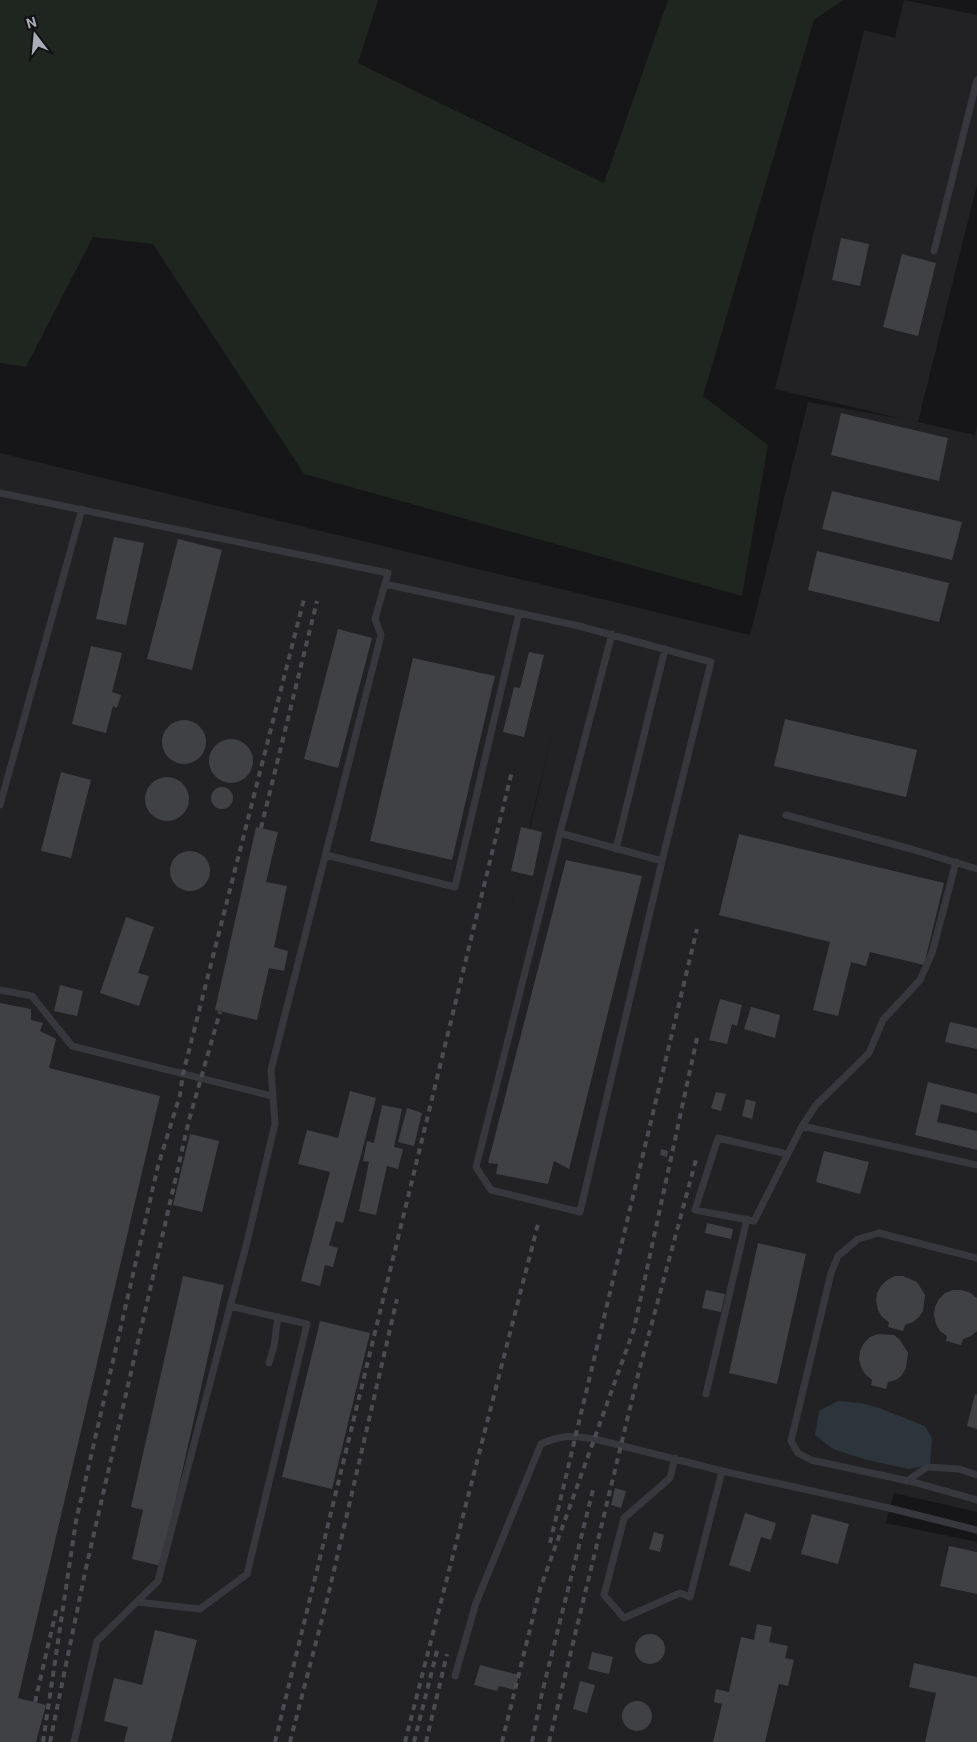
<svg xmlns="http://www.w3.org/2000/svg" width="977" height="1742" viewBox="0 0 977 1742" font-family="Roboto,sans-serif">
	<style>
		.built { fill: #222225; fill-rule: evenodd }
		.green { fill: #1e261f }
		.water { fill: #2c353c }
		.building { fill: #404145 }
		.lines { fill: none; stroke-linecap: round; stroke-linejoin: round }
		.service { stroke: #37383d; stroke-width: 7 }
		.rail { stroke: #4a4c52; stroke-width: 4; stroke-dasharray: 6 5; stroke-linecap: butt }
	</style>
	<rect width="100%" height="100%" fill="#161618"/>
	<path class="built" d="M 904,0 L 977,15 L 977,185 L 918,422 L 975,435 L 977,425 L 977,1512 L 894,1493 L 886,1523 L 977,1542 L 977,1742 L 0,1742 L 0,453 L 750,635 L 808,402 L 903,419 L 775,389 L 864,30 L 895,38 ZM 553,731 L 512,904 L 512,905 L 529,829 Z"/>
	<path class="green" d="M 0,0 L 378,0 L 358,63 L 604,183 L 668,0 L 843,0 L 814,20 L 703,396 L 768,445 L 742,596 L 304,474 L 153,244 L 93,237 L 26,367 L 0,363 Z"/>
	<path class="water" d="M 838,1401 L 861,1403 L 879,1408 L 925,1426 L 932,1438 L 930,1465 L 909,1469 L 867,1460 L 833,1449 L 815,1435 L 819,1411 Z"/>
	<path class="building" d="M 841,238 L 869,244 L 860,286 L 832,280 Z
		M 902,254 L 936,263 L 918,336 L 883,327 Z
		M 841,413 L 948,438 L 939,481 L 831,455 Z
		M 832,491 L 962,522 L 952,560 L 822,529 Z
		M 114,537 L 144,543 L 126,625 L 96,619 Z
		M 178,539 L 222,550 L 192,670 L 147,659 Z
		M 817,551 L 949,583 L 939,622 L 808,590 Z
		M 338,629 L 372,638 L 338,768 L 304,759 Z
		M 91,646 L 122,653 L 112,692 L 121,695 L 117,708 L 113,706 L 106,733 L 72,724 Z
		M 529,652 L 544,655 L 524,737 L 503,732 L 514,687 L 520,688 Z
		M 413,658 L 495,676 L 452,860 L 370,841 Z
		M 785,719 L 917,750 L 906,797 L 774,766 Z
		M162 742a22 22 0 1 1 44 0a22 22 0 1 1-44 0Z
		M209 761a22 22 0 1 1 44 0a22 22 0 1 1-44 0Z
		M 61,772 L 91,780 L 71,858 L 41,851 Z
		M145 799a22 22 0 1 1 44 0a22 22 0 1 1-44 0Z
		M211 798a11 11 0 1 1 22 0a11 11 0 1 1-22 0Z
		M 256,827 L 278,832 L 266,882 L 287,886 L 274,947 L 288,951 L 284,971 L 269,968 L 257,1020 L 215,1010 Z
		M 521,827 L 542,832 L 533,876 L 511,871 Z
		M 739,834 L 944,883 L 924,965 L 870,952 L 866,966 L 851,962 L 838,1016 L 813,1010 L 830,942 L 719,915 Z
		M170 871a20 20 0 1 1 40 0a20 20 0 1 1-40 0Z
		M 566,860 L 642,876 L 569,1169 L 554,1161 L 548,1184 L 496,1174 L 498,1164 L 488,1163 Z
		M 126,917 L 154,927 L 138,973 L 149,976 L 139,1006 L 100,993 Z
		M 60,985 L 83,991 L 77,1016 L 54,1011 Z
		M 720,999 L 742,1005 L 737,1026 L 732,1024 L 727,1044 L 709,1040 Z
		M 0,1003 L 31,1009 L 31,1020 L 43,1023 L 40,1031 L 56,1039 L 49,1068 L 160,1096 L 18,1698 L 46,1705 L 36,1742 L 0,1742 Z
		M 751,1007 L 780,1015 L 775,1038 L 744,1029 Z
		M 950,1022 L 977,1028 L 977,1049 L 945,1042 Z
		M 928,1082 L 977,1094 L 977,1113 L 941,1104 L 937,1122 L 977,1131 L 977,1150 L 915,1135 Z
		M 350,1091 L 376,1098 L 343,1223 L 336,1221 L 329,1245 L 338,1248 L 333,1267 L 325,1265 L 320,1286 L 301,1281 L 330,1172 L 298,1164 L 307,1130 L 338,1138 Z
		M 716,1092 L 726,1094 L 721,1111 L 711,1108 Z
		M 746,1099 L 756,1102 L 752,1119 L 742,1116 Z
		M 382,1105 L 402,1109 L 394,1147 L 403,1149 L 398,1169 L 387,1166 L 376,1215 L 359,1211 L 369,1162 L 363,1161 L 367,1141 L 374,1143 Z
		M 407,1108 L 422,1113 L 414,1146 L 398,1142 Z
		M 190,1134 L 219,1141 L 202,1212 L 173,1205 Z
		M 661,1149 L 668,1151 L 667,1157 L 660,1155 Z
		M 824,1151 L 869,1162 L 860,1194 L 816,1182 Z
		M 707,1223 L 733,1229 L 731,1239 L 705,1233 Z
		M 758,1243 L 806,1254 L 777,1384 L 729,1373 Z
		M 183,1276 L 224,1285 L 161,1566 L 132,1559 L 143,1510 L 131,1507 Z
		M 895,1276 L 903,1276 L 917,1282 L 925,1295 L 923,1311 L 919,1317 L 913,1322 L 905,1325 L 903,1331 L 888,1327 L 889,1322 L 882,1317 L 878,1310 L 876,1301 L 877,1293 L 881,1286 L 887,1280 Z
		M 706,1290 L 725,1294 L 721,1312 L 702,1308 Z
		M 953,1290 L 961,1290 L 969,1292 L 977,1298 L 977,1331 L 971,1336 L 963,1339 L 961,1345 L 946,1341 L 947,1336 L 940,1331 L 936,1324 L 934,1315 L 935,1307 L 939,1299 L 945,1293 Z
		M 320,1321 L 370,1333 L 332,1489 L 282,1477 Z
		M 878,1334 L 894,1335 L 900,1340 L 908,1353 L 906,1368 L 902,1375 L 896,1380 L 888,1382 L 886,1389 L 871,1385 L 872,1380 L 865,1374 L 861,1367 L 859,1359 L 860,1351 L 864,1343 L 870,1337 Z
		M 975,1394 L 977,1395 L 977,1429 L 967,1426 Z
		M 615,1488 L 626,1491 L 621,1508 L 611,1505 Z
		M 745,1513 L 776,1523 L 771,1540 L 761,1537 L 750,1572 L 729,1565 Z
		M 812,1514 L 849,1524 L 838,1564 L 801,1554 Z
		M 654,1532 L 664,1535 L 660,1552 L 649,1549 Z
		M 949,1546 L 977,1552 L 977,1594 L 940,1586 Z
		M 757,1624 L 772,1627 L 769,1642 L 788,1646 L 785,1658 L 794,1660 L 788,1686 L 779,1684 L 765,1742 L 713,1742 L 722,1704 L 714,1702 L 716,1689 L 729,1692 L 741,1637 L 754,1640 Z
		M 155,1630 L 197,1640 L 171,1742 L 124,1742 L 128,1727 L 104,1721 L 114,1678 L 142,1685 Z
		M635 1649a15 15 0 1 1 30 0a15 15 0 1 1-30 0Z
		M 592,1652 L 613,1657 L 609,1674 L 588,1669 Z
		M 914,1663 L 977,1677 L 977,1742 L 925,1742 L 936,1693 L 909,1687 Z
		M 480,1665 L 519,1675 L 515,1690 L 499,1686 L 497,1691 L 474,1685 Z
		M 580,1681 L 595,1685 L 587,1713 L 573,1709 Z
		M622 1716a15 15 0 1 1 30 0a15 15 0 1 1-30 0Z"/>
	<g class="lines">
		<path class="service" d="M 934,251 L 977,80
			M 0,493 L 388,573 L 375,619 L 381,635 L 271,1070 L 275,1124 L 247,1242 L 158,1581 L 97,1641 L 74,1742
			M 385,584 L 579,626 L 711,662 L 662,861 L 560,833 L 612,634
			M 0,805 L 82,509
			M 786,815 L 911,849 L 977,869
			M 560,833 L 476,1167 L 491,1190 L 580,1212 L 662,861
			M 616,849 L 665,649
			M 326,855 L 455,887 L 519,613
			M 956,862 L 932,953 L 920,980 L 883,1020 L 869,1053 L 816,1105 L 802,1126 L 977,1165
			M 0,990 L 32,996 L 72,1046 L 272,1096
			M 787,1154 L 718,1138 L 695,1210 L 754,1221 L 802,1126
			M 977,1258 L 879,1233 L 858,1239 L 838,1256 L 831,1273 L 791,1441 L 798,1453 L 811,1460 L 913,1482 L 977,1500
			M 269,1363 L 274,1346 L 278,1317
			M 706,1394 L 747,1219
			M 675,1458 L 670,1478 L 624,1518 L 604,1595 L 624,1618 L 680,1593 L 690,1597 L 722,1471
			M 907,1481 L 927,1467 L 959,1469 L 977,1475
			M 137,1602 L 200,1609 L 247,1574 L 307,1324 L 230,1306
			M 455,1676 L 476,1603 L 541,1444 C 563,1434 571,1436 595,1439 L 722,1471 L 889,1508 L 977,1530"/>
		<path class="rail" d="M 261,828 L 317,601
			M 550,1543 L 697,929
			M 35,1702 L 57,1607
			M 43,1742 L 76,1521 L 158,1166 L 180,1095 L 183,1074 L 304,599
			M 50,1742 L 86,1568 L 189,1120 L 220,1012
			M 275,1742 L 512,771
			M 290,1742 L 328,1596 L 397,1299
			M 405,1742 L 538,1224
			M 414,1742 L 438,1647
			M 426,1742 L 447,1654
			M 502,1742 L 540,1589 L 634,1329 L 697,1038
			M 532,1742 L 542,1693 L 594,1486
			M 549,1742 L 639,1371 L 697,1156"/>
	</g>
	<g transform="translate(35 35) rotate(344)" stroke="#111113" stroke-width="4" paint-order="stroke">
	<path d="M0-4L9 19L0 12L-9 19Z" fill="#a8adb8"/>
	<text y="-8" font-size="14" font-weight="bold" text-anchor="middle" fill="#a8adb8">N</text>
	</g>
</svg>
